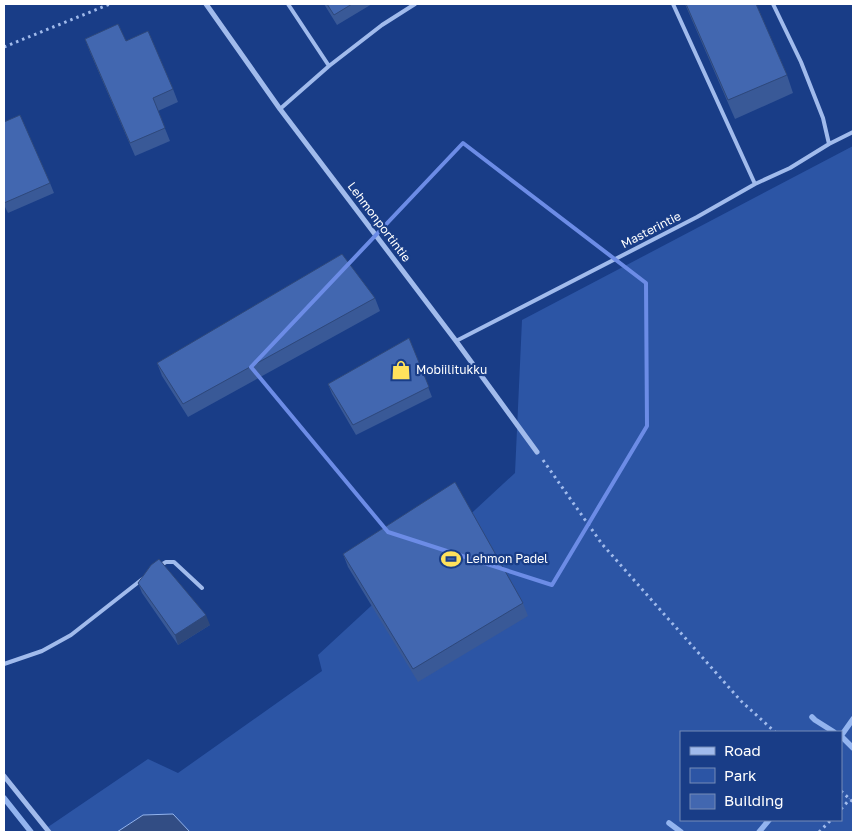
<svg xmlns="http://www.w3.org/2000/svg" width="857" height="836" viewBox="0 0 857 836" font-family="'Golos Text',sans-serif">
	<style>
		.green { fill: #2c55a5; fill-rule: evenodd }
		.water { fill: #324d84; stroke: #93b4ef }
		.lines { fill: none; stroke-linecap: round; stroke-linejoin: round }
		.stream { stroke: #93b4ef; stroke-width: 5.5 }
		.path { stroke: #a1bbec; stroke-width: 3; stroke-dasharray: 2.5 4; stroke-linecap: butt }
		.lane { stroke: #a1bbec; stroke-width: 4 }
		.street { stroke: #a1bbec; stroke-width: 5 }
		.wall { fill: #395997 }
		.shaded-wall { fill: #2e487b }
		.building { fill: #4267b0; stroke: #2e487b }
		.marked { fill: none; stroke: #6c8ce6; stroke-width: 4; stroke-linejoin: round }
		.labels { text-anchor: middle; stroke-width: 4.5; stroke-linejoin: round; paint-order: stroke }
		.street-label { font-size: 12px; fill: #fff; stroke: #193d87 }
		.poi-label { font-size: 12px; fill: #fff; stroke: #193d87; text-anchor: start }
	</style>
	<rect width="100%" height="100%" fill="#193d87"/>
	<path class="green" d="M 853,146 L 853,832 L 190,832 L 173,814 L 143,815 L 117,832 L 52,832 L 48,827 L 148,759 L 178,773 L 322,671 L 318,655 L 515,473 L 522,320 ZM 681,732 L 841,732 L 841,820 L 681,820 Z"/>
	<path class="water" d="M 173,814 L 190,832 L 117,832 L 143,815 Z"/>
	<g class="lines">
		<path class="stream" d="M 812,717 L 815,720 L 834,732
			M 841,736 L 853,719
			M 841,736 L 853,748
			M 4,798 L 31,832
			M 669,823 L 681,832
			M 759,832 L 769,820"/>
		<path class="path" d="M 4,47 L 110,4
			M 543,460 L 602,544 L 741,701 L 775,732
			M 841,791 L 853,802
			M 841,809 L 850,799
			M 819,832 L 831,820"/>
		<path class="lane" d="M 288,4 L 329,66
			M 673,4 L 755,184
			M 773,4 L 801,62 L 823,118 L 829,144
			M 280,109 L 329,66 L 382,25 L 415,4
			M 456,341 L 697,217 L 755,184 L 790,168 L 829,144 L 853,132
			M 161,565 L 166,562 L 174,562 L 202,588
			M 4,664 L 42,651 L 71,635 L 145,577"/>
		<path class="street" d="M 206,4 L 280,109 L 456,341 L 537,452
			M 4,776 L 49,832"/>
	</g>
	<path class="wall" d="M 324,4 L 372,4 L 337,25 Z
		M 685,4 L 756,4 L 787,75 L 793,93 L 735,119 Z
		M 85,39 L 126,41 L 173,89 L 178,102 L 158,111 L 170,141 L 135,156 L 90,52 Z
		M 4,122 L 50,183 L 54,193 L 8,213 L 4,205 Z
		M 375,298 L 380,311 L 188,417 L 162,376 L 157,363 Z
		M 409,338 L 432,397 L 356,435 L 332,394 L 328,384 Z
		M 343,554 L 523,603 L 528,616 L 418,682 L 348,567 Z
		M 138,583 L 210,625 L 178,645 L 142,593 Z"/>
	<path class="shaded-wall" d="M 206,615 L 210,625 L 178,645 L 175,635 Z"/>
	<path class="building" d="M 327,4 L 352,4 L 334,15 Z
		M 686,4 L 756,4 L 787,75 L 728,100 Z
		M 118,24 L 126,41 L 148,31 L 173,89 L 153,98 L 165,128 L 130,143 L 85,39 Z
		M 20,115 L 50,183 L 4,203 L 4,122 Z
		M 342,254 L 375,298 L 183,404 L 157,363 Z
		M 409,338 L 429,387 L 353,425 L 328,384 Z
		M 455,482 L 523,603 L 413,669 L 343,554 Z
		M 159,559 L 206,615 L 175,635 L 138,583 L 151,565 Z"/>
	<path class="marked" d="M 463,143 L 646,283 L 647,426 L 552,585 L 388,532 L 251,367 Z"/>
	<defs>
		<symbol id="shop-bare" viewBox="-9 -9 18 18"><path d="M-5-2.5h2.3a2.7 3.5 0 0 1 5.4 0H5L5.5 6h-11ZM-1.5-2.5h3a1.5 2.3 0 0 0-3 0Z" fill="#ffe25c" stroke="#193d87" stroke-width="2.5" paint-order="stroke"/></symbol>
		<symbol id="stadium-bare" viewBox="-9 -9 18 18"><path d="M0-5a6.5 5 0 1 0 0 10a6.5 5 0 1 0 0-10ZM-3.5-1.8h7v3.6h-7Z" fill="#ffe25c" stroke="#193d87" stroke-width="2.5" paint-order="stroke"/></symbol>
	</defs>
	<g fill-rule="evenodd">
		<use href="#shop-bare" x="387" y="356" width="28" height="28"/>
		<use href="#stadium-bare" x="437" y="545" width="28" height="28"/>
	</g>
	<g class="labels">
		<g class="street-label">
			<text transform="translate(379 222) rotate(53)" y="4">Lehmonportintie</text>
			<text transform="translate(651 230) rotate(-27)" y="4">Masterintie</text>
		</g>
		<g class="poi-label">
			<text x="416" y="374">Mobiilitukku</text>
			<text x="466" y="563">Lehmon Padel</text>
		</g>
	</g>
	<rect width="857" height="836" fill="none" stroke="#ffffff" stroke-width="10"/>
	<rect x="680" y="731" width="162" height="90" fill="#193d87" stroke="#758bb7"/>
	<rect x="690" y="747" width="25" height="8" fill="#a1bbec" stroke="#758bb7"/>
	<text x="724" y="756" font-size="15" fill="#ffffff">Road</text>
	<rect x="690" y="768" width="25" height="15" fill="#2c55a5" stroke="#758bb7"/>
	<text x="724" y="781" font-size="15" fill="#ffffff">Park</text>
	<rect x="690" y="794" width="25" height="15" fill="#4267b0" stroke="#758bb7"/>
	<text x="724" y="806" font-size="15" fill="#ffffff">Building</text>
</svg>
